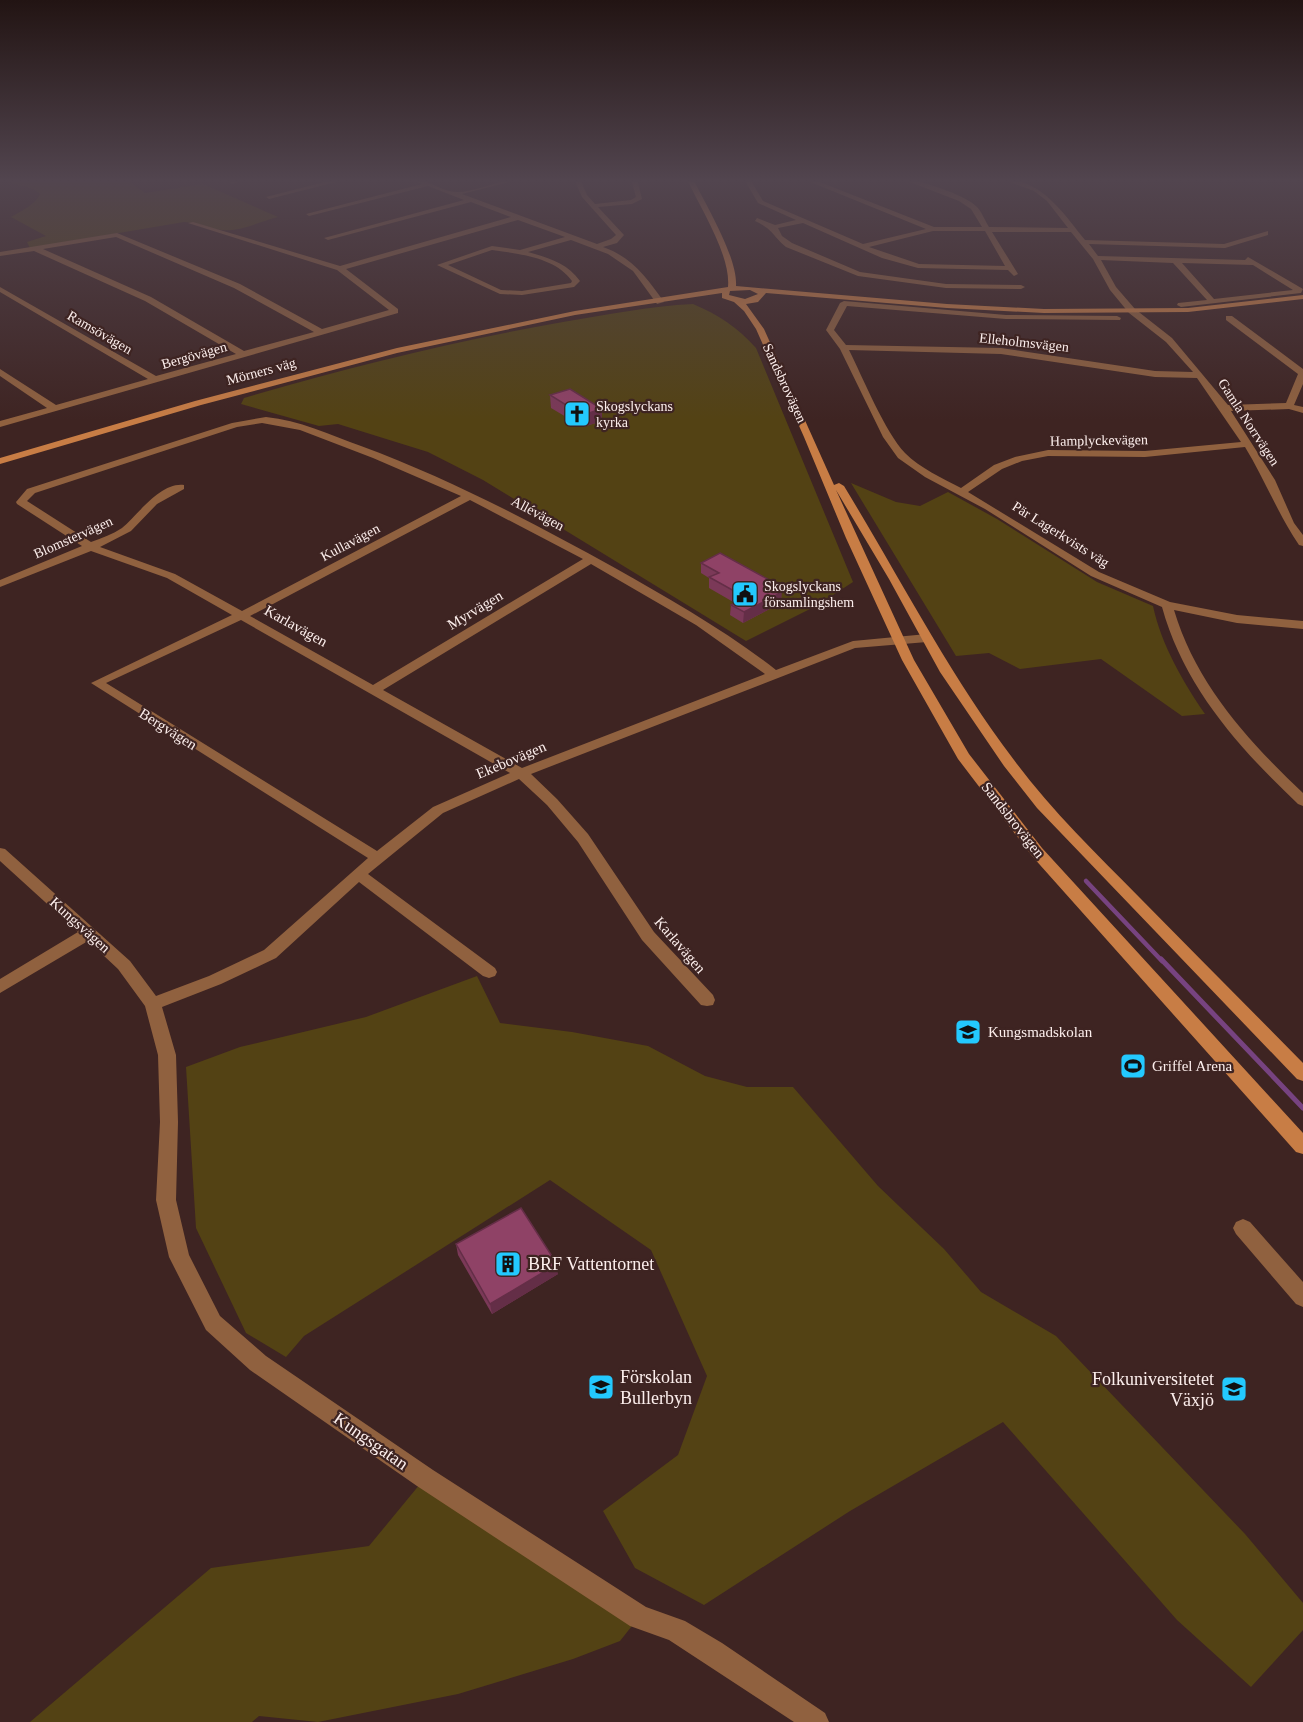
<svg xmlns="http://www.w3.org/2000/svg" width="1303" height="1722" viewBox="0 0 1303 1722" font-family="'Times New Roman',serif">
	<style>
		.green { fill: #534214 }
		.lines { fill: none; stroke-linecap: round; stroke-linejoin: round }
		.stream-far1 { stroke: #774380; stroke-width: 4.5 }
		.stream { stroke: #774380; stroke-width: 5 }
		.minor { fill: #90613f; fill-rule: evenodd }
		.secondary { fill: #c87d45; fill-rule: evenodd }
		.wall { fill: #7b3958 }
		.shaded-wall { fill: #642e47 }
		.building { fill: #8f4266; stroke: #642e47; stroke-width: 1.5 }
		.labels { text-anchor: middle; stroke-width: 4.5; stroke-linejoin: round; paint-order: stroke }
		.far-street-label { font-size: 14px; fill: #fceeec; stroke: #3e2422 }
		.far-poi-label { font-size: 14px; fill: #fceeec; stroke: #3e2422; text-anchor: start }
		.street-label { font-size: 15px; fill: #fceeec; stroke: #3e2422 }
		.poi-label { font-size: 15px; fill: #fceeec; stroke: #3e2422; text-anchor: start }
		.near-poi-label { font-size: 18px; fill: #fceeec; stroke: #3e2422; text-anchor: start }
		.near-street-label { font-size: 18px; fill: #fceeec; stroke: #3e2422 }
	</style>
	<rect width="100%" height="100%" fill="#3e2422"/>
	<path class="green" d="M 7,179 L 126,179 L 145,193 L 203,184 L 278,217 C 261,221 240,232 222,230 C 209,229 198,223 184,222 L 30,248 L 27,242 L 46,236 L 11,217 C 21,211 35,205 40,194 C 32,185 17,188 7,179 Z
		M 693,304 C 719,315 737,327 756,348 L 853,582 L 816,606 L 746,641 L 483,480 L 428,452 L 338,424 L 319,426 L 241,404 L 244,398 C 349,367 455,341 563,322 C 606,315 649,306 693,304 Z
		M 851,483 L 896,502 L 920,506 L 948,492 L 997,519 L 1097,582 L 1153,606 C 1161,644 1183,682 1205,714 L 1182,716 L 1101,659 L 1020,669 L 989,653 L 956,656 Z
		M 477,976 L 500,1023 L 572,1032 L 648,1046 L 705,1076 L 747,1087 L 793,1087 L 878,1186 L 944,1249 L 981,1292 L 1056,1336 L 1245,1534 L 1303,1603 L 1303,1630 L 1251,1687 L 1177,1620 L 1003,1422 L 850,1511 L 704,1605 L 635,1568 L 603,1511 L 678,1455 L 707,1376 L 651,1250 L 550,1180 L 304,1336 L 286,1357 L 246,1333 L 196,1228 L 186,1067 L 240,1047 L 366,1017 Z
		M 425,1478 L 639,1617 L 620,1641 L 573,1659 L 458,1694 L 318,1722 L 259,1716 L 252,1722 L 30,1722 L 211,1568 L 369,1546 Z"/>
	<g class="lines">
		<path class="stream-far1" d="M 1086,881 L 1162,961"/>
		<path class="stream" d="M 1161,959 L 1303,1108"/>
		<path class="minor" d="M 235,179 L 246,179 L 232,184 L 229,182 Z
			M 336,179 L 348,179 L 269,199 L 266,197 Z
			M 412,179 C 428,179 442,192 457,192 C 477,192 499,179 521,179 L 462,194 L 597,244 L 611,239 L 616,235 L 582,197 L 574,179 L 580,179 L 587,195 L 595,204 L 631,200 L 636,197 L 631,179 L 637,179 L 642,199 L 632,204 L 598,207 L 624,235 L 617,243 L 603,247 C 632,257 647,278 664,302 L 657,304 L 633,271 L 608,254 L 571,240 L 528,252 C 549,258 567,263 580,281 L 574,287 L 522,295 L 500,294 L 437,265 L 492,246 L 520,250 L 565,237 L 518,220 L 346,269 L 398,309 L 398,313 L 0,427 L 0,421 L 47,408 L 0,376 L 0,369 L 56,405 L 148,379 L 0,292 L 0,287 L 156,376 L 236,354 L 145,301 L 34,251 L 0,256 L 0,252 L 117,233 L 240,284 L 322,329 L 389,310 L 337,270 L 188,223 L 193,222 L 340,266 L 511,217 L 471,202 L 328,240 L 324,238 L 464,200 L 428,186 L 309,216 L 306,214 L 422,184 ZM 116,237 L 234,288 L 314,332 L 244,351 L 151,297 L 43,249 ZM 492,250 C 519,254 555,257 572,281 L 571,283 L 522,291 L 501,290 L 448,265 Z
			M 744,179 L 750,179 L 763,201 L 863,244 L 926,229 L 803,179 L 812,179 L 934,227 L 982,227 L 971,209 L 959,201 L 902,179 C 918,179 966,195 977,207 C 982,212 985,221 989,227 L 1068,228 L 1047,201 L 1034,191 L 1002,179 C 1042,179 1063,213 1085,240 L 1224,244 L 1268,231 L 1268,235 L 1225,248 L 1089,244 L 1098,256 L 1245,260 L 1248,257 L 1303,289 L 1301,293 L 1181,307 L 1177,305 L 1178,303 L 1207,300 L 1173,263 L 1101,260 L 1116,287 L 1135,309 L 1172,338 L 1228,405 L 1286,403 L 1298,374 L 1226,320 L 1226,316 L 1232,316 L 1303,369 L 1303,384 L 1294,405 L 1303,407 L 1303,413 L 1289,409 L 1231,411 L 1275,480 L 1294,523 L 1303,535 L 1303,546 L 1299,545 C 1278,514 1265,480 1245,447 L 1145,457 L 1048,456 L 1022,461 L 1002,469 L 968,492 L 1099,572 L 1170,602 L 1237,615 L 1303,621 L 1303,629 L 1237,623 L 1174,610 C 1196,684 1248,741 1303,793 L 1303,806 L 1298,804 C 1239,748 1184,687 1162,607 L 1091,576 L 985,509 L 925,477 L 898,458 L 883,437 L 840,349 L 826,330 L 840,303 L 844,301 L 1006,315 L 1117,316 L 1121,318 L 1120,320 L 1006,319 L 847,306 L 834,330 L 846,345 L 1001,348 L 1155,371 L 1193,372 L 1166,342 L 1129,313 L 1110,290 L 1093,259 L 1071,232 L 992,232 L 1018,274 L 1014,276 L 1008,270 L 918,268 L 882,258 L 803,223 L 778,228 L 782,236 L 792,243 L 860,272 L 946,284 L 1021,285 L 1025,287 L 1021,289 L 946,288 L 858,276 L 786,247 C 771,234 774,230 755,221 L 757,218 L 775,225 L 796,220 L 758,203 ZM 933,231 L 985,231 L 1005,266 L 919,264 L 869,247 ZM 1182,263 L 1253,265 L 1293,290 L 1214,299 ZM 849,350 L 1001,354 L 1155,377 L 1197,378 L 1241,442 L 1145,451 L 1048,450 L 1015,457 L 994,465 L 961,488 C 942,478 920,468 905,453 C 885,432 863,378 849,350 Z
			M 266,417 C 299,420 330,435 361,446 C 450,479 532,522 615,568 C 670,599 726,631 776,670 L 853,641 L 927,634 L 933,638 L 927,642 L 855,648 L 531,774 L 557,799 L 588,834 L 654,932 L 713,995 L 715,1000 L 713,1005 L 707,1006 L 701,1005 L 642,940 L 578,842 L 547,805 L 519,779 L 443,813 L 368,874 L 495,968 L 497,972 L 495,976 L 489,978 L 483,976 L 359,882 L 276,958 L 221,984 L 162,1007 L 176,1055 L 178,1122 L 176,1200 L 189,1255 L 220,1316 L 266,1356 L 433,1470 L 646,1607 L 685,1621 L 722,1643 L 825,1713 L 829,1722 L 794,1722 L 669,1640 L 630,1626 L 417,1486 L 250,1370 L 206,1330 L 169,1257 L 156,1200 L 160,1122 L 158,1055 L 145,1006 L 118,969 L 88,941 L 0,993 L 0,979 L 78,932 L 0,861 L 0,848 L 5,849 L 130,961 L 156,996 L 209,976 L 264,950 L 368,858 L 91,683 L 232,615 L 167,578 L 91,551 L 0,587 L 0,580 L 82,546 L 17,504 L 16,502 L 27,489 L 232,423 ZM 262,423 L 300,430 L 373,458 L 461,496 L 242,611 L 175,574 L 100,547 L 131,531 L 157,504 L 184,489 L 184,485 C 160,482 138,515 122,528 C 113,534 102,538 91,542 L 27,501 L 35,493 L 237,427 ZM 470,500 L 583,559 L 373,685 L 250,616 ZM 591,564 L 696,625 L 765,674 L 522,768 L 383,690 ZM 241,620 L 510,773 L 433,807 L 377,851 L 106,683 Z
			M 1243,1219 L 1250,1222 L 1303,1282 L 1303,1307 L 1296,1304 L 1236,1234 L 1233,1228 L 1236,1222 Z"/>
		<path class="secondary" d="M 687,179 L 693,179 C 706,205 738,258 736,286 L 947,304 L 1044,309 L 1188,308 L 1303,295 L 1303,299 L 1188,312 L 1044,313 L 947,308 L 766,293 L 758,302 L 746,304 L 764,329 L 834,485 L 839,483 L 844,486 C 900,578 949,674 1014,760 C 1051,810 1096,853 1140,898 C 1194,953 1249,1008 1303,1063 L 1303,1081 L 1297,1079 L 1037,808 L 1004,766 L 940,672 L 889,579 L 836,490 L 914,660 L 969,754 L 1042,848 L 1303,1133 L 1303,1154 L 1296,1152 L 1032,856 L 958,759 L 902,660 L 846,538 L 804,437 L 756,329 L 744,311 L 734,302 L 722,298 L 722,293 L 575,315 L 397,353 L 201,405 L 0,464 L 0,458 L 195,401 L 397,348 L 575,311 L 728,287 C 731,255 700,208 687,179 ZM 750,290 L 758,294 L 745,299 L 729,295 L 730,291 Z"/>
	</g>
	<path class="wall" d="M 550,395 L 602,409 L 602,421 L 583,427 L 551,408 Z
		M 701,563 L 772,587 L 781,603 L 743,623 L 730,615 L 731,605 L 735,603 L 709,588 L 709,578 L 701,573 Z
		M 456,1244 L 558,1274 L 492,1314 L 458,1255 Z"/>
	<path class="shaded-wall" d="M 602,409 L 602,421 L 583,427 L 582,415 Z
		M 782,592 L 781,603 L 743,623 L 744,612 Z
		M 557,1264 L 558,1274 L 492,1314 L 490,1304 Z"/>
	<path class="building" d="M 570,389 L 602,409 L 582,415 L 550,395 Z
		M 720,553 L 773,582 L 768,585 L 782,592 L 744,612 L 731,605 L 745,597 L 709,577 L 719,573 L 701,563 Z
		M 521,1208 L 557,1264 L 490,1304 L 456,1244 Z"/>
	<linearGradient id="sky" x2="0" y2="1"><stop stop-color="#221413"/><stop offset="0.43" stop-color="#52454f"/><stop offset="1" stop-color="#52454f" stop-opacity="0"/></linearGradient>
	<rect width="1303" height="420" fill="url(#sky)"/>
	<defs>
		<symbol id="church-square" viewBox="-11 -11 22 22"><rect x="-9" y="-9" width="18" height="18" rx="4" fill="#23c9fe" stroke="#3e2422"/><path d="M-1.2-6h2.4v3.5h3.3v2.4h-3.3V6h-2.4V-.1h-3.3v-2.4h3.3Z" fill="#111"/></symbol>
		<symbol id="civic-square" viewBox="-11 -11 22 22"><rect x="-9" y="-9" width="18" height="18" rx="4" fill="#23c9fe" stroke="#3e2422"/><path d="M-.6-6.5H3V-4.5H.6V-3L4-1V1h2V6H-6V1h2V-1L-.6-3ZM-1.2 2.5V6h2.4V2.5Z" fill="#111"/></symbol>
		<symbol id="school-square" viewBox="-11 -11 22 22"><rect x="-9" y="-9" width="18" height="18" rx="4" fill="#23c9fe" stroke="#3e2422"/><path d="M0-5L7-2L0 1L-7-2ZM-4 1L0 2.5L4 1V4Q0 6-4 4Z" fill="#111"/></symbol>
		<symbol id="stadium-square" viewBox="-11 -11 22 22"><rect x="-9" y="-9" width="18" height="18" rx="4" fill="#23c9fe" stroke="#3e2422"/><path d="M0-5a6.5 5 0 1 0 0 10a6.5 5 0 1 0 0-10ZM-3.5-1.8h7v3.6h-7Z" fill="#111"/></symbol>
		<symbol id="building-square" viewBox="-11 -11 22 22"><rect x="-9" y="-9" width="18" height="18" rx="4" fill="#23c9fe" stroke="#3e2422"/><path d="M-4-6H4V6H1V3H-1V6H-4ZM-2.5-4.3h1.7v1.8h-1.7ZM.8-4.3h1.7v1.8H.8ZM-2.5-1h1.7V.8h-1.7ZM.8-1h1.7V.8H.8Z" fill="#111"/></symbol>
		<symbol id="university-square" viewBox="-11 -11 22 22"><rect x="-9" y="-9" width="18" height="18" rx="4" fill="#23c9fe" stroke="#3e2422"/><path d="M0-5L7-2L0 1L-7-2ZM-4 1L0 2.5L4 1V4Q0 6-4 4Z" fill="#111"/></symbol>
	</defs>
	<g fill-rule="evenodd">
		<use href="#church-square" x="562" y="399" width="30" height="30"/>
		<use href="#civic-square" x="730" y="579" width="30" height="30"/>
		<use href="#school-square" x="953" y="1017" width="30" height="30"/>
		<use href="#stadium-square" x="1118" y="1051" width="30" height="30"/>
		<use href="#building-square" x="493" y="1249" width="30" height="30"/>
		<use href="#school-square" x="586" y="1372" width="30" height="30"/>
		<use href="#university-square" x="1219" y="1374" width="30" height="30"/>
	</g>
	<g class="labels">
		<g class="far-street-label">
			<text transform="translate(100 332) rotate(30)" y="5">Ramsövägen</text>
			<text transform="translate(1024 342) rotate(6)" y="5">Elleholmsvägen</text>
			<text transform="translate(194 355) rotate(-16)" y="5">Bergövägen</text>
			<text transform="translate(261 371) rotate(-15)" y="5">Mörners väg</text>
			<text transform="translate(785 383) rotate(65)" y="5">Sandsbrovägen</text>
			<text transform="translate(1249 422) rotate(57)" y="5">Gamla Norrvägen</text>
			<text transform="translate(1099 440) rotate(-1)" y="5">Hamplyckevägen</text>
			<text transform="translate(538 513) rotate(28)" y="5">Allévägen</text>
			<text transform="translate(1061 534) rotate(32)" y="5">Pär Lagerkvists väg</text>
			<text transform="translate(73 537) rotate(-24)" y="5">Blomstervägen</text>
			<text transform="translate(350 542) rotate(-28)" y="5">Kullavägen</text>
		</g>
		<g class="far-poi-label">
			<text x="596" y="411">Skogslyckans<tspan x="596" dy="16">kyrka</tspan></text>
			<text x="764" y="591">Skogslyckans<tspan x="764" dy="16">församlingshem</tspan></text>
		</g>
		<g class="street-label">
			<text transform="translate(475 610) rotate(-31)" y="5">Myrvägen</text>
			<text transform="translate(296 626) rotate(29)" y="5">Karlavägen</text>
			<text transform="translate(168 729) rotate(32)" y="5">Bergvägen</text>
			<text transform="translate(511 760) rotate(-23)" y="5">Ekebovägen</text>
			<text transform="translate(1013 820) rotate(52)" y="5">Sandsbrovägen</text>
			<text transform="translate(80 925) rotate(42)" y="5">Kungsvägen</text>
			<text transform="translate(680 945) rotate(49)" y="5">Karlavägen</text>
		</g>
		<g class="poi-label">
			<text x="988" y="1037">Kungsmadskolan</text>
			<text x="1152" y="1071">Griffel Arena</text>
		</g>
		<g class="near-poi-label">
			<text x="528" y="1270">BRF Vattentornet</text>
			<text x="620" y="1383">Förskolan<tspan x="620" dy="21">Bullerbyn</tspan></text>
			<text x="1214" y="1385" text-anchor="end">Folkuniversitetet<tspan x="1214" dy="21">Växjö</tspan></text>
		</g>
		<g class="near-street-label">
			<text transform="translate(371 1441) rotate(35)" y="6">Kungsgatan</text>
		</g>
	</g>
</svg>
